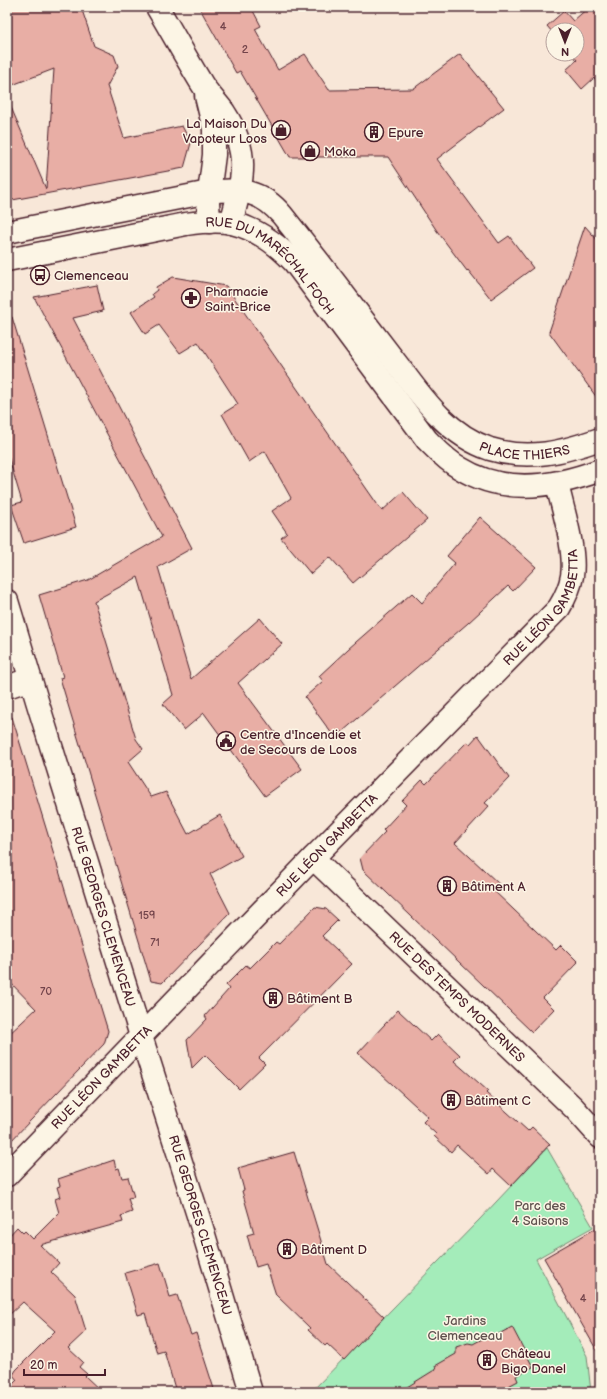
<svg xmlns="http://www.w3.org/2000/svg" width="607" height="1399" viewBox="0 0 607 1399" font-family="'Balsamiq Sans',sans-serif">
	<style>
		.green { fill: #a4ecba; stroke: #778672 }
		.building { fill: #e8aea5; stroke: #4a1f2b }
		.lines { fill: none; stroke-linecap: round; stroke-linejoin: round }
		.minor-casing { stroke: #4a1f2b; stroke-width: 25 }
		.tertiary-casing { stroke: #4a1f2b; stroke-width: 25 }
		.secondary-casing { stroke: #4a1f2b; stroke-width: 25 }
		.minor { stroke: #fcf5e5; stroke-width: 22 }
		.tertiary { stroke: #fcf5e5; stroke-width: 22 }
		.secondary { stroke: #fcf5e5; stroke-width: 22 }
		.labels { text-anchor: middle; stroke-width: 3; stroke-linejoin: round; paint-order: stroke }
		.number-label { font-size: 11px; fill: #72434a }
		.poi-label { font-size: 13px; fill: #4a1f2b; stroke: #fcf5e5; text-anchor: start }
		.street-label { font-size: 13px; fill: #4a1f2b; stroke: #fcf5e5 }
		.park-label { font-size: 13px; fill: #60524f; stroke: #fcf5e5 }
	</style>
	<rect width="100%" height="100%" fill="#f8e7d8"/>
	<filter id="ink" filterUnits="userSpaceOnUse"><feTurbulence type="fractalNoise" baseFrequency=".025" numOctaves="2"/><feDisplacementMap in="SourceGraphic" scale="8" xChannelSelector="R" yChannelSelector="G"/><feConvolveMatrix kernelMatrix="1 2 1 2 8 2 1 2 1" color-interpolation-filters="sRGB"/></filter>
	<g filter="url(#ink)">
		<path class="green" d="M 547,1148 L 593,1227 L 536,1259 L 587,1356 L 591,1392 L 311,1392 L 480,1219 Z"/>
		<path class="building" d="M 7,7 L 81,7 L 94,46 L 114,55 L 118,66 L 107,86 L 124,138 L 182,126 L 191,143 L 184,168 L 7,201 L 7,98 L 46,189 L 54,69 L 7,87 Z
			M 199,7 L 251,7 L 261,26 L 255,29 L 278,70 L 305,54 L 329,90 L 413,89 L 460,54 L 504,108 L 437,159 L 499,243 L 509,236 L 533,268 L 491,299 L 468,270 L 467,271 L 437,231 L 388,157 L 290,157 L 240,71 L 236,73 Z
			M 589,7 L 591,7 L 600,16 L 600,85 L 594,78 L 582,89 L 566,70 L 577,60 L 572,54 L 577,54 L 577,30 L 553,30 L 553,33 L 547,26 L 564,11 L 573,21 Z
			M 585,226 L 600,243 L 600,402 L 549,332 Z
			M 173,277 L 226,286 L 382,511 L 403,492 L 427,520 L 353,583 L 330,557 L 311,574 L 281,538 L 287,533 L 272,511 L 291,498 L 265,451 L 249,462 L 222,414 L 238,404 L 198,342 L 180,353 L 159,325 L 145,334 L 131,312 L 154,297 L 152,294 L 157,290 L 156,287 Z
			M 97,285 L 103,311 L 73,318 L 192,548 L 158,567 L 191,679 L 260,618 L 282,644 L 238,683 L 302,769 L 265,796 L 204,713 L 184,730 L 163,704 L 173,695 L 138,577 L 94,601 L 136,739 L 143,749 L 128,762 L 151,797 L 166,792 L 188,834 L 220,815 L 242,856 L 210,874 L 230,913 L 162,983 L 151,981 L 60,678 L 63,677 L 39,595 L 88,580 L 162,537 L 34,297 Z
			M 7,317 L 12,317 L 76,527 L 24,543 L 11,505 L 22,502 L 7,452 Z
			M 480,517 L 536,567 L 513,591 L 508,586 L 468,623 L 335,738 L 305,697 L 323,681 L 319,676 L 348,649 L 412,593 L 422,603 L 455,563 L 447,556 Z
			M 12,717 L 108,1031 L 104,1044 L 7,1145 L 7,1036 L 36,1009 L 7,979 L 7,718 Z
			M 478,735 L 509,778 L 485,803 L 489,806 L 455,843 L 499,884 L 493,890 L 556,950 L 561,945 L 578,962 L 543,998 L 554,1009 L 532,1032 L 363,870 L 360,858 L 385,832 L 383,830 L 406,805 L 402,801 L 422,780 L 426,784 L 467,742 L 470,744 Z
			M 315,907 L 326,909 L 338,920 L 322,936 L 352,964 L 259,1058 L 265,1064 L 239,1089 L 205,1055 L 192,1068 L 187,1040 L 207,1019 L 205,1016 L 229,989 L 226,985 L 246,965 L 250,968 L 276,942 L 279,944 Z
			M 398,1010 L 431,1041 L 438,1034 L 460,1055 L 454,1061 L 488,1091 L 486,1093 L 528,1131 L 532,1127 L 550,1144 L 511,1186 L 493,1169 L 489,1174 L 457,1145 L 451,1152 L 434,1136 L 436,1134 L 423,1122 L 428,1117 L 358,1053 Z
			M 294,1152 L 328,1264 L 384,1317 L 344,1360 L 327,1344 L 325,1346 L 308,1330 L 310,1328 L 276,1295 L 266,1264 L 256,1267 L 247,1235 L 254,1233 L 242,1191 L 244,1190 L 238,1168 Z
			M 114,1160 L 116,1169 L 119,1168 L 122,1178 L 128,1177 L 134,1197 L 128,1198 L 132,1212 L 121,1216 L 123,1222 L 40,1245 L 59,1263 L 51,1272 L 75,1295 L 86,1331 L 68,1348 L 83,1362 L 79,1367 L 87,1374 L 85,1376 L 102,1392 L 7,1392 L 7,1390 L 17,1380 L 13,1375 L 16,1370 L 55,1331 L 23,1302 L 7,1317 L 7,1238 L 17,1227 L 23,1233 L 25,1231 L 33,1239 L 59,1213 L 55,1199 L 60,1197 L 57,1187 L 60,1186 L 58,1179 Z
			M 600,1226 L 600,1356 L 544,1258 Z
			M 160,1263 L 170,1297 L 177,1295 L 191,1335 L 196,1333 L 215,1392 L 176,1392 L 164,1351 L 157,1353 L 145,1313 L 138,1315 L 125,1273 Z
			M 512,1327 L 533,1367 L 516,1376 L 518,1381 L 497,1392 L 399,1392 L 436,1369 L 435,1366 L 456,1354 L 456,1347 L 468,1343 L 473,1344 L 493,1333 L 495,1336 Z"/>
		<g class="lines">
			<defs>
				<g id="minor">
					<path id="s1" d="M 7,601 L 38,704 L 141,1036 L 7,1175"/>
					<path d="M 7,687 L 30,679"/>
					<path id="s2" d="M 313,858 L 574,1108 L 600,1137"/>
				</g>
				<g id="tertiary">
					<path d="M 157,7 C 172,32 186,58 202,84 C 208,94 217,102 224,112 C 251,153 243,179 231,223"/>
					<path d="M 206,96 L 214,129 L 214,155 L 208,201 L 209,222"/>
					<path id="s3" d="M 251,1392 L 202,1228 L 141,1036 L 313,858 L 559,608 C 565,598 570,588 572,576 C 576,550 563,510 557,484"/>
				</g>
				<g id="secondary">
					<path id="s4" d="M 7,232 L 209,192 C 239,188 261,190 282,215 C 310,250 337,285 364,321 C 377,338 390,355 403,372 C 426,403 451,436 490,449 C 529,461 563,452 600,439"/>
					<path id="s5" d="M 7,260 L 186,224 C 200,222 217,220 232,223 C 257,229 277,244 294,262 L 427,440 C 437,450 447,461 460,468 C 503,495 555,487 600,470"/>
				</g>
			</defs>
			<use href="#minor" class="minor-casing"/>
			<use href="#tertiary" class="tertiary-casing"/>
			<use href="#secondary" class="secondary-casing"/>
			<use href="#minor" class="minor"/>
			<use href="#tertiary" class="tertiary"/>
			<use href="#secondary" class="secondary"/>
		</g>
	</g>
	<defs>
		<symbol id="shop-ring" viewBox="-11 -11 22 22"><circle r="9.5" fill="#fcf5e5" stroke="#4a1f2b" stroke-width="1.5"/><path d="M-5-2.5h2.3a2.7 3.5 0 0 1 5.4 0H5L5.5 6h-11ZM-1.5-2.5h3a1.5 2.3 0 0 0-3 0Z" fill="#4a1f2b"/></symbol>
		<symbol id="building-ring" viewBox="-11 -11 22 22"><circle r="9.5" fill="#fcf5e5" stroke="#4a1f2b" stroke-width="1.5"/><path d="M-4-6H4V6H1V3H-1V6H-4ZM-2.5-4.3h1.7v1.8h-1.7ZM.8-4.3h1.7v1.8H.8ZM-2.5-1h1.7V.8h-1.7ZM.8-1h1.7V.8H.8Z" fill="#4a1f2b"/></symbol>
		<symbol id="bus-ring" viewBox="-11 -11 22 22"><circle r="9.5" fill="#fcf5e5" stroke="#4a1f2b" stroke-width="1.5"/><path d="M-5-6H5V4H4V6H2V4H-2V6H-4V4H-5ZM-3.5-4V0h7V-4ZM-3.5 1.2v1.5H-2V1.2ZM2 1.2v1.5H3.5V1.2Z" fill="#4a1f2b"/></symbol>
		<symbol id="pharmacy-ring" viewBox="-11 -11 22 22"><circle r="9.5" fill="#fcf5e5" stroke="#4a1f2b" stroke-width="1.5"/><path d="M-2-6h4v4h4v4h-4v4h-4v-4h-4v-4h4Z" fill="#4a1f2b"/></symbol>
		<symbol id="civic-ring" viewBox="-11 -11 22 22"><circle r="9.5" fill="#fcf5e5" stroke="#4a1f2b" stroke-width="1.5"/><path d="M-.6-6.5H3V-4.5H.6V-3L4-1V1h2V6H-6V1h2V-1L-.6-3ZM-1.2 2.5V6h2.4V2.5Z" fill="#4a1f2b"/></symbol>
	</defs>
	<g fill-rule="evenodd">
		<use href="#shop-ring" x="270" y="119" width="22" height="22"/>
		<use href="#building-ring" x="363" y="121" width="22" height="22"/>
		<use href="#shop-ring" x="299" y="140" width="22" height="22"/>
		<use href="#bus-ring" x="29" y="264" width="22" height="22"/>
		<use href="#pharmacy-ring" x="180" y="287" width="22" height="22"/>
		<use href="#civic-ring" x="215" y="730" width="22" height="22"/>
		<use href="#building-ring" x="436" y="875" width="22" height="22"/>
		<use href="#building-ring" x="262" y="987" width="22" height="22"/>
		<use href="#building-ring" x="440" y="1089" width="22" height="22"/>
		<use href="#building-ring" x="276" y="1238" width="22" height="22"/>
		<use href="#building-ring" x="476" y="1349" width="22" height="22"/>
	</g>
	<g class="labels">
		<g class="number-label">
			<text x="223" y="30">4</text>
			<text x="245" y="53">2</text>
			<text x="147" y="919">159</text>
			<text x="155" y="946">71</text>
			<text x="46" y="995">70</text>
			<text x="583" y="1302">4</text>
		</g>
		<g class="poi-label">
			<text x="267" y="128" text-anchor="end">La Maison Du<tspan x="267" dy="15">Vapoteur Loos</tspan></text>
			<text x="388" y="137">Epure</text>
			<text x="324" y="156">Moka</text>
			<text x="54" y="280">Clemenceau</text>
			<text x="205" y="296">Pharmacie<tspan x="205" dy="15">Saint-Brice</tspan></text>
			<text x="240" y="739">Centre d'Incendie et<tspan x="240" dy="15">de Secours de Loos</tspan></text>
			<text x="461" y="891">Bâtiment A</text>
			<text x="287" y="1003">Bâtiment B</text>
			<text x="465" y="1105">Bâtiment C</text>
			<text x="301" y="1254">Bâtiment D</text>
			<text x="501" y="1358">Château<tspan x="501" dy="15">Bigo Danel</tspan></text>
		</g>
		<g class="street-label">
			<text dy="5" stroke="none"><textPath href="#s5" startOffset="284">RUE DU MARÉCHAL FOCH</textPath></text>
			<text dy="5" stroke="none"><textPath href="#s4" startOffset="638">PLACE THIERS</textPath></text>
			<text dy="5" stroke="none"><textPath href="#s3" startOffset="963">RUE LÉON GAMBETTA</textPath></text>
			<text dy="5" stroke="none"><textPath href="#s3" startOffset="639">RUE LÉON GAMBETTA</textPath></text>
			<text dy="5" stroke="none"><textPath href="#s1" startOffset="330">RUE GEORGES CLEMENCEAU</textPath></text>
			<text dy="5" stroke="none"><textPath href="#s2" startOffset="200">RUE DES TEMPS MODERNES</textPath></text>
			<text transform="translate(101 1077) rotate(-46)" y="5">RUE LÉON GAMBETTA</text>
			<text transform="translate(201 1225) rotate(73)" y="5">RUE GEORGES CLEMENCEAU</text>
		</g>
		<g class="park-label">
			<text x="540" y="1210">Parc des<tspan x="540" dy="15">4 Saisons</tspan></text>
			<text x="465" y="1325">Jardins<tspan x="465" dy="15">Clemenceau</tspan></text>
		</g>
	</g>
	<rect width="607" height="1399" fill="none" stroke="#fcf5e5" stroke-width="24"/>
	<rect x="12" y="12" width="583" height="1375" fill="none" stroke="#4a1f2b" stroke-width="1.5" filter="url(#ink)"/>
	<g transform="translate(565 42) rotate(180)"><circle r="19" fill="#fcf5e5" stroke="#b59f9b"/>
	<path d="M0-3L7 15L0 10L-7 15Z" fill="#4a1f2b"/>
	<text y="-6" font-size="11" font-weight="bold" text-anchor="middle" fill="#4a1f2b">N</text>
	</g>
	<path d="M24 1369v6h81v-6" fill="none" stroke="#4a1f2b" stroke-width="2"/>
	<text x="30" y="1369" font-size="12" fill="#4a1f2b" stroke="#fcf5e5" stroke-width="3" paint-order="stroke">20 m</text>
</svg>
